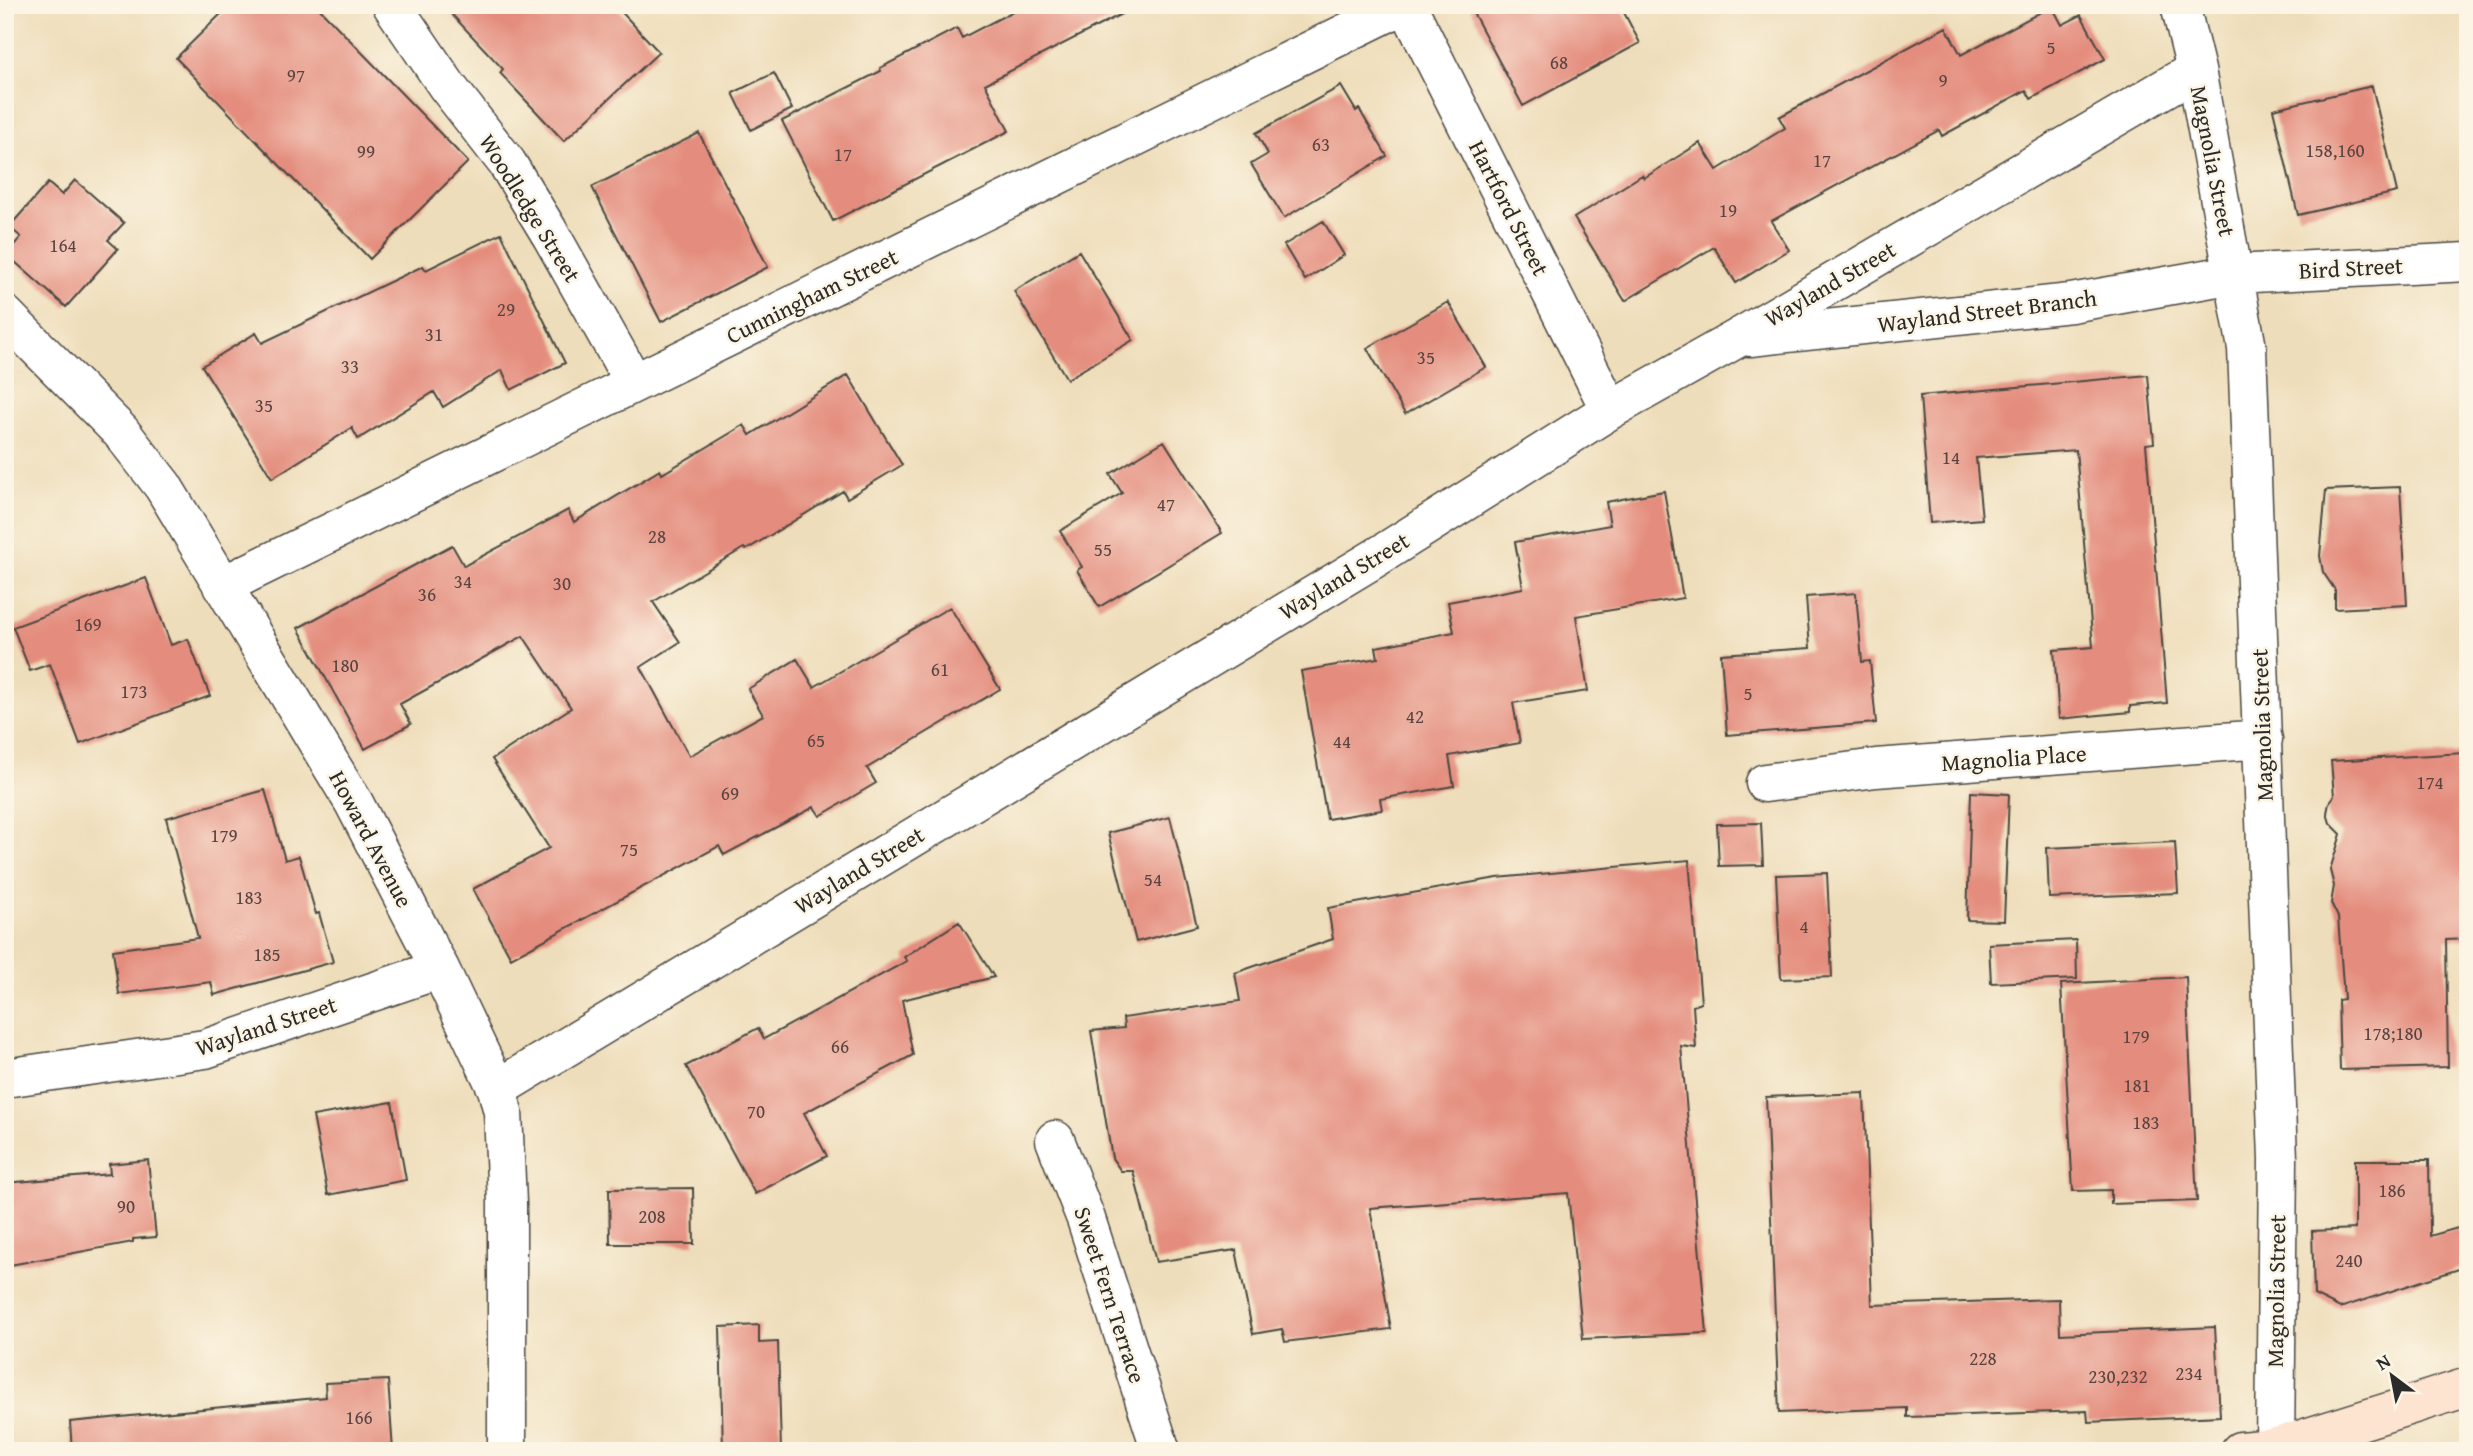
<svg xmlns="http://www.w3.org/2000/svg" width="2473" height="1456" viewBox="0 0 2473 1456" font-family="'Gentium Book Plus',serif">
	<style>
		.building { fill: #e48d7e }
		.lines { fill: none; stroke-linecap: round; stroke-linejoin: round }
		.street-casing { stroke: #484640; stroke-width: 41 }
		.secondary-casing { stroke: #484640; stroke-width: 41 }
		.street { stroke: #fff; stroke-width: 38 }
		.secondary { stroke: #fde4d1; stroke-width: 38 }
		.labels { text-anchor: middle; stroke-width: 5; stroke-linejoin: round; paint-order: stroke }
		.number-label { font-size: 19px; fill: #594440 }
		.street-label { font-size: 23px; fill: #2b2b2b; stroke: #fcf5e5 }
	</style>
	<rect width="100%" height="100%" fill="#fcf5e5"/>
	<filter id="ink" filterUnits="userSpaceOnUse"><feTurbulence type="fractalNoise" baseFrequency=".0143" numOctaves="2"/><feDisplacementMap in="SourceGraphic" scale="14" xChannelSelector="R" yChannelSelector="G"/><feConvolveMatrix kernelMatrix="1 2 1 2 8 2 1 2 1" color-interpolation-filters="sRGB"/></filter>
	<filter id="wash" filterUnits="userSpaceOnUse"><feTurbulence type="fractalNoise" baseFrequency=".00686" numOctaves="4" result="noise"/><feDisplacementMap in="SourceGraphic" scale="28" xChannelSelector="R" yChannelSelector="G"/><feGaussianBlur stdDeviation="1.57" result="paint"/><feColorMatrix in="noise" values="0 0 0 0 0 0 0 0 0 0 0 0 0 0 0 0 0 1.4 0 .05"/><feComposite in="paint" operator="in"/></filter>
	<g filter="url(#wash)">
		<rect width="100%" height="100%" fill="#eeddba"/>
		<g id="blocks">
			<path class="building" d="M 230,5 L 316,5 L 468,162 L 370,259 L 176,58 Z
				M 443,5 L 615,5 L 659,52 L 564,141 L 500,73 L 503,69 Z
				M 1025,5 L 1139,5 L 985,84 L 1009,131 L 833,221 L 782,121 L 881,71 L 880,68 L 957,28 L 962,38 Z
				M 1469,5 L 1620,5 L 1640,43 L 1523,106 Z
				M 2052,6 L 2062,25 L 2081,15 L 2105,59 L 2031,99 L 2026,90 L 1942,136 L 1939,130 L 1771,221 L 1789,250 L 1736,283 L 1714,247 L 1625,301 L 1574,218 L 1642,175 L 1644,178 L 1700,143 L 1717,170 L 1785,128 L 1779,117 L 1946,27 L 1961,55 Z
				M 774,73 L 792,109 L 751,130 L 733,93 Z
				M 1341,86 L 1356,111 L 1359,109 L 1387,156 L 1284,218 L 1251,164 L 1268,154 L 1256,133 Z
				M 2372,86 L 2397,192 L 2298,215 L 2273,109 Z
				M 699,133 L 768,267 L 661,322 L 592,187 Z
				M 75,180 L 124,223 L 108,240 L 118,249 L 66,307 L 6,254 L 21,237 L 9,227 L 48,183 L 62,195 Z
				M 1323,221 L 1344,255 L 1305,280 L 1284,245 Z
				M 501,233 L 565,363 L 511,390 L 502,370 L 443,407 L 434,392 L 358,439 L 352,428 L 272,478 L 202,366 L 256,333 L 262,343 L 423,266 L 426,270 Z
				M 1079,251 L 1133,340 L 1067,379 L 1014,291 Z
				M 1448,302 L 1486,367 L 1405,414 L 1367,348 Z
				M 848,375 L 902,465 L 847,498 L 843,491 L 746,550 L 744,548 L 653,602 L 680,642 L 641,667 L 689,756 L 763,715 L 748,689 L 797,659 L 814,687 L 950,607 L 1000,689 L 867,768 L 876,783 L 820,816 L 814,807 L 724,855 L 719,846 L 511,958 L 473,889 L 549,848 L 492,759 L 571,708 L 523,636 L 400,704 L 411,724 L 365,749 L 298,628 L 452,545 L 464,566 L 568,510 L 574,522 L 660,470 L 662,474 L 744,425 L 750,435 Z
				M 2148,375 L 2154,443 L 2146,444 L 2167,703 L 2130,706 L 2130,712 L 2059,719 L 2054,650 L 2093,647 L 2076,450 L 1976,458 L 1982,519 L 1930,523 L 1920,396 Z
				M 1164,441 L 1222,533 L 1099,607 L 1077,570 L 1082,567 L 1060,531 L 1122,493 L 1110,474 Z
				M 2400,487 L 2407,605 L 2335,609 L 2335,590 L 2323,572 L 2320,556 L 2326,490 Z
				M 1664,491 L 1683,598 L 1576,616 L 1588,691 L 1513,703 L 1520,743 L 1449,756 L 1454,786 L 1380,799 L 1382,810 L 1327,819 L 1301,671 L 1378,658 L 1376,647 L 1454,632 L 1448,602 L 1523,588 L 1515,542 L 1610,525 L 1606,502 Z
				M 146,578 L 171,645 L 188,639 L 210,696 L 80,744 L 50,664 L 30,671 L 13,627 Z
				M 1856,593 L 1862,662 L 1870,661 L 1876,723 L 1727,735 L 1721,654 L 1810,648 L 1806,597 Z
				M 2464,753 L 2465,787 L 2468,787 L 2468,939 L 2446,940 L 2448,1067 L 2340,1070 L 2338,1000 L 2344,999 L 2338,917 L 2331,903 L 2334,886 L 2330,870 L 2341,834 L 2330,823 L 2327,813 L 2329,803 L 2334,796 L 2331,761 Z
				M 265,790 L 285,860 L 299,856 L 316,914 L 319,913 L 333,962 L 214,995 L 211,982 L 119,994 L 113,950 L 198,938 L 166,818 Z
				M 1971,792 L 2009,794 L 2004,921 L 1967,920 Z
				M 1170,817 L 1197,926 L 1136,942 L 1108,833 Z
				M 1761,823 L 1763,865 L 1719,866 L 1717,824 Z
				M 2175,842 L 2178,893 L 2049,898 L 2047,848 Z
				M 1689,860 L 1701,1003 L 1693,1006 L 1696,1048 L 1681,1046 L 1707,1333 L 1583,1339 L 1568,1193 L 1370,1208 L 1391,1329 L 1285,1342 L 1282,1329 L 1253,1334 L 1236,1250 L 1156,1262 L 1133,1171 L 1121,1171 L 1112,1158 L 1091,1031 L 1124,1028 L 1123,1018 L 1240,1001 L 1235,973 L 1333,939 L 1328,908 L 1497,878 Z
				M 1827,873 L 1832,977 L 1781,979 L 1776,875 Z
				M 959,922 L 994,977 L 902,1000 L 913,1055 L 804,1113 L 827,1156 L 755,1194 L 686,1066 L 758,1028 L 764,1039 L 907,961 L 904,957 Z
				M 2076,940 L 2077,979 L 1991,983 L 1989,944 Z
				M 2186,977 L 2197,1201 L 2111,1204 L 2111,1190 L 2073,1191 L 2061,984 Z
				M 1864,1093 L 1872,1305 L 2059,1299 L 2060,1334 L 2215,1327 L 2220,1416 L 2088,1422 L 2087,1411 L 1907,1417 L 1907,1408 L 1779,1413 L 1766,1097 Z
				M 392,1102 L 406,1180 L 328,1195 L 313,1116 Z
				M 148,1160 L 156,1237 L 133,1239 L 133,1242 L 5,1266 L 5,1183 L 110,1174 L 109,1164 Z
				M 2355,1160 L 2429,1160 L 2430,1236 L 2468,1225 L 2468,1266 L 2340,1308 L 2314,1295 L 2312,1231 L 2355,1229 Z
				M 693,1188 L 694,1244 L 610,1244 L 609,1189 Z
				M 759,1325 L 759,1343 L 778,1342 L 781,1451 L 723,1451 L 720,1327 Z
				M 388,1380 L 393,1451 L 72,1451 L 70,1422 L 326,1397 L 325,1383 Z"/>
		</g>
	</g>
	<g filter="url(#ink)">
		<use href="#blocks" fill-opacity="0" stroke="#484640" stroke-width="2"/>
		<g class="lines">
			<defs>
				<path id="street" d="M 392,5 L 447,86 L 507,163 L 552,237 L 634,383
					M 1407,5 L 1610,410
					M 2180,5 L 2196,70 L 2247,348 L 2278,1159 L 2275,1451
					M 5,315 L 121,432 L 163,486 L 354,803 L 440,969 L 497,1089 L 503,1112 L 507,1203 L 507,1451
					M 1750,337 L 2071,303 L 2234,274 L 2468,262
					M 222,586 L 1403,5
					M 1765,783 L 1876,768 L 2263,739
					M 5,1078 L 205,1049 L 440,969
					M 497,1089 L 1377,557 L 1610,410 L 1738,338 L 2196,70
					M 1055,1140 L 1086,1219 L 1161,1451"/>
				<path id="secondary" d="M 2240,1451 L 2274,1448 L 2468,1387"/>
			</defs>
			<use href="#street" class="street-casing"/>
			<use href="#secondary" class="secondary-casing"/>
			<use href="#street" class="street"/>
			<use href="#secondary" class="secondary"/>
		</g>
	</g>
	<g class="labels">
		<g class="number-label">
			<text x="2051" y="54">5</text>
			<text x="1559" y="69">68</text>
			<text x="296" y="82">97</text>
			<text x="1943" y="87">9</text>
			<text x="1321" y="151">63</text>
			<text x="2335" y="157">158,160</text>
			<text x="366" y="158">99</text>
			<text x="843" y="161">17</text>
			<text x="1822" y="167">17</text>
			<text x="1728" y="217">19</text>
			<text x="63" y="252">164</text>
			<text x="506" y="316">29</text>
			<text x="434" y="341">31</text>
			<text x="1426" y="364">35</text>
			<text x="350" y="373">33</text>
			<text x="264" y="412">35</text>
			<text x="1951" y="464">14</text>
			<text x="1166" y="511">47</text>
			<text x="657" y="543">28</text>
			<text x="1103" y="556">55</text>
			<text x="463" y="588">34</text>
			<text x="562" y="590">30</text>
			<text x="427" y="601">36</text>
			<text x="88" y="631">169</text>
			<text x="345" y="672">180</text>
			<text x="940" y="676">61</text>
			<text x="134" y="698">173</text>
			<text x="1748" y="700">5</text>
			<text x="1415" y="723">42</text>
			<text x="816" y="747">65</text>
			<text x="1342" y="748">44</text>
			<text x="2430" y="789">174</text>
			<text x="730" y="800">69</text>
			<text x="224" y="842">179</text>
			<text x="629" y="856">75</text>
			<text x="1153" y="886">54</text>
			<text x="249" y="904">183</text>
			<text x="1804" y="933">4</text>
			<text x="267" y="961">185</text>
			<text x="2393" y="1040">178;180</text>
			<text x="2136" y="1043">179</text>
			<text x="840" y="1053">66</text>
			<text x="2137" y="1092">181</text>
			<text x="756" y="1118">70</text>
			<text x="2146" y="1129">183</text>
			<text x="2392" y="1197">186</text>
			<text x="126" y="1213">90</text>
			<text x="652" y="1223">208</text>
			<text x="2349" y="1267">240</text>
			<text x="1983" y="1365">228</text>
			<text x="2189" y="1380">234</text>
			<text x="2118" y="1383">230,232</text>
			<text x="359" y="1424">166</text>
		</g>
		<g class="street-label">
			<text transform="translate(2213 161) rotate(79)" y="8">Magnolia Street</text>
			<text transform="translate(530 208) rotate(58)" y="8">Woodledge Street</text>
			<text transform="translate(1509 208) rotate(63)" y="8">Hartford Street</text>
			<text transform="translate(2351 268) rotate(-3)" y="8">Bird Street</text>
			<text transform="translate(1830 284) rotate(-30)" y="8">Wayland Street</text>
			<text transform="translate(812 296) rotate(-26)" y="8">Cunningham Street</text>
			<text transform="translate(1987 311) rotate(-7)" y="8">Wayland Street Branch</text>
			<text transform="translate(1344 576) rotate(-31)" y="8">Wayland Street</text>
			<text transform="translate(2262 725) rotate(-92)" y="8">Magnolia Street</text>
			<text transform="translate(2014 758) rotate(-4)" y="8">Magnolia Place</text>
			<text transform="translate(371 839) rotate(62)" y="8">Howard Avenue</text>
			<text transform="translate(859 870) rotate(-31)" y="8">Wayland Street</text>
			<text transform="translate(266 1026) rotate(-18)" y="8">Wayland Street</text>
			<text transform="translate(2276 1291) rotate(-89)" y="8">Magnolia Street</text>
			<text transform="translate(1110 1295) rotate(72)" y="8">Sweet Fern Terrace</text>
		</g>
	</g>
	<rect width="2473" height="1456" fill="none" stroke="#fcf5e5" stroke-width="28"/>
	<g transform="translate(2392 1376) rotate(328)" stroke="#fcf5e5" stroke-width="5" paint-order="stroke">
	<path d="M0-5L12 26L0 18L-12 26Z" fill="#2b2b2b"/>
	<text y="-10" font-size="19" font-weight="bold" text-anchor="middle" fill="#2b2b2b">N</text>
	</g>
</svg>
